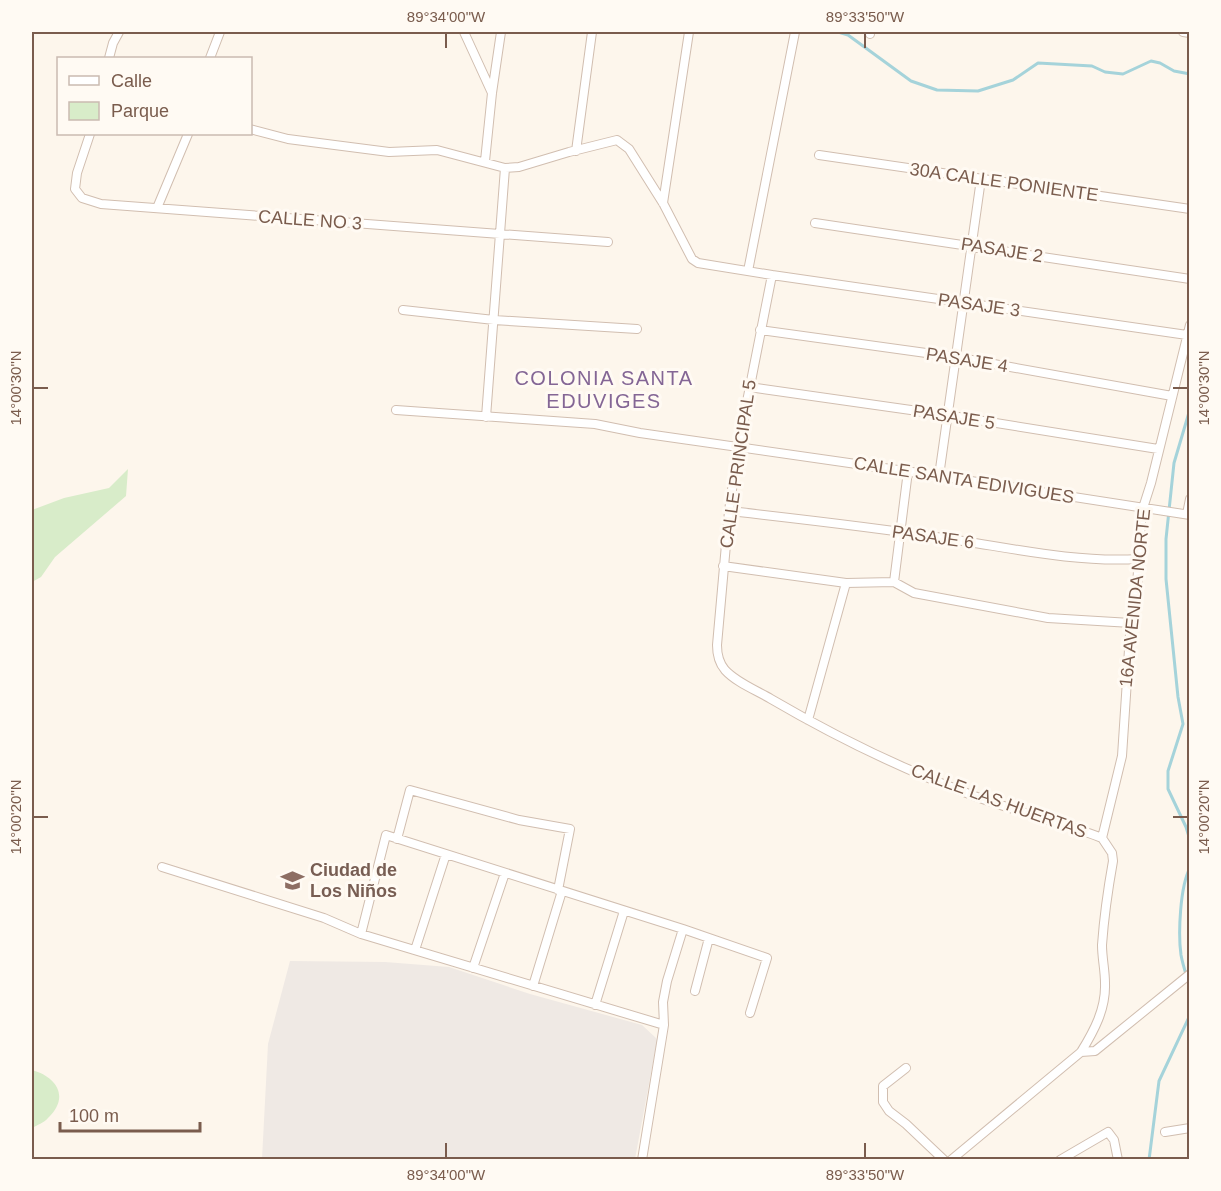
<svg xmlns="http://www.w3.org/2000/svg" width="1221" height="1191" viewBox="0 0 1221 1191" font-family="Arial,sans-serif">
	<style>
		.industrial { fill: #efe9e4 }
		.green { fill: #d8ecc9 }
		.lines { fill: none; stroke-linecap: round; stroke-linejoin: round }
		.stream { stroke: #a5d3da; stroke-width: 3 }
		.street-casing { stroke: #d1beb0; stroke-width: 10 }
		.street { stroke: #fff; stroke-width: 8 }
		.ticks { fill: none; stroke: #7a5c4d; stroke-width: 2 }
		.labels { text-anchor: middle; stroke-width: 6; stroke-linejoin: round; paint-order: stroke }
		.street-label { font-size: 18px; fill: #7a5c4d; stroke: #fffaf3 }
		.education-label { font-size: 18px; font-weight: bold; fill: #785e54; stroke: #fffaf3; text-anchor: start }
		.neighbourhood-label { font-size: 20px; letter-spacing: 1.5px; fill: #846695; stroke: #fffaf3 }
		.neatline { fill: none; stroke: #7a5c4d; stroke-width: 2 }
		.ticks-label { font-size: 15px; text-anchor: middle; fill: #7a5c4d }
	</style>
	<rect width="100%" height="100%" fill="#fdf6ec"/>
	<path class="industrial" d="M 290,961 L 385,962 L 449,967 L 530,994 L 642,1025 L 656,1038 L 657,1041 L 635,1159 L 262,1159 L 268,1044 Z"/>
	<path class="green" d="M 128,469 L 126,496 L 55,557 L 41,577 L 32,582 L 32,510 L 64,498 L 109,488 Z
		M 32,1070 C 57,1077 70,1097 48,1118 C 44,1123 37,1125 32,1128 Z"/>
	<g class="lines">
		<path class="stream" d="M 838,32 L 848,35 L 911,81 L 937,90 L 978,91 L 1013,80 L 1038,63 L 1092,66 L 1105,72 L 1123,74 L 1151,61 L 1160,63 L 1174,71 L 1190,74
			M 1190,409 L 1174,463 L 1166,539 L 1166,579 L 1178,697 L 1183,724 L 1168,771 L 1168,789 L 1186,827 L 1190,840
			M 1190,868 C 1180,886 1178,934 1181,955 C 1183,966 1187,977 1190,988
			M 1149,1160 L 1159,1081 L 1190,1015"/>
		<defs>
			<path id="street" d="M 464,32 L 492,93
				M 1183,32 L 1190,33
				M 870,34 L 870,32
				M 109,58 L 113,43 L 119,32
				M 210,58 L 220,32
				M 250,129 L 288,139 L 389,152 L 437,150 L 505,168 L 519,167 L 569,152 L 617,140 L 629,149 L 663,203 L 692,259 L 698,263 L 772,275 L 1187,335
				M 90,134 L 77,173 L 75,189 L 82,198 L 101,204 L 608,242
				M 576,151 L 592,32
				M 819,155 L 1190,209
				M 485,161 L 492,93 L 501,32
				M 663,203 L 689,32
				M 157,208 L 188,134
				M 815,223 L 1190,279
				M 748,271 L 795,32
				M 772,275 L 738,447 L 729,511 L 717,645 C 717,654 719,663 725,670 C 737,683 756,690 771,699 C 836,737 906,771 977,797 C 1018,812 1061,822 1102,838 L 1112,853 L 1113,861 C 1108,889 1104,917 1102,945 C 1102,958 1105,970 1105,983 C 1106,1009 1094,1031 1081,1052 L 951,1160
				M 403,310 L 494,320 L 637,329
				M 760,330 L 955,357 L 1172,396
				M 749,387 L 946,415 L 1158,449
				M 396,410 L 595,424 L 640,433 L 926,474 L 1190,515
				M 486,417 L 505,168
				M 939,476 L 981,179
				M 729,511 C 800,519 872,527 943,538 C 1007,547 1073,563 1138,559
				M 1187,514 L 1190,499
				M 723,566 L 846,583 L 894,582 L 914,593 L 1048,618 L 1131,623
				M 894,582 L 908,471
				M 808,720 L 846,583
				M 1102,838 L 1122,756 L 1131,619 L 1137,587 L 1141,522 L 1143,508 L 1151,483 L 1190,325
				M 397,839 L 410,790 L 519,820 L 570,829 L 558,890
				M 162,867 L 324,918 L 361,934 L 664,1025
				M 361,934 L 386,835 L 683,929 L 767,958 L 750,1013
				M 415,950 L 446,854
				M 473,968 L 505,873
				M 533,986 L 562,891
				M 695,991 L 709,938
				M 595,1005 L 624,911
				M 1081,1052 L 1095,1051 L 1190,974
				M 906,1068 L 883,1086 L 883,1102 L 889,1111 L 906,1124 L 944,1160
				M 1165,1132 L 1190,1128
				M 642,1160 L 664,1025 L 663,1002 L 667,981 L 683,929
				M 1060,1160 L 1108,1132 L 1114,1140 L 1118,1160"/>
		</defs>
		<use href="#street" class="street-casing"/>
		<use href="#street" class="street"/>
	</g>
	<path class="ticks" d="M 446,33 L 446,48M 865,33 L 865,48M 33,388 L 48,388M 1173,388 L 1188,388M 33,817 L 48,817M 1173,817 L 1188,817M 446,1143 L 446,1158M 865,1143 L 865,1158"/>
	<defs>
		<symbol id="school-bare" viewBox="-9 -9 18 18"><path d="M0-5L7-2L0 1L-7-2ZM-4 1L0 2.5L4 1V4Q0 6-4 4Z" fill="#8d6e63" stroke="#fffaf3" stroke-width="2.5" paint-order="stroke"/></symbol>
	</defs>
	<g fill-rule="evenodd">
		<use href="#school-bare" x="276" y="864" width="33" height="33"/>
	</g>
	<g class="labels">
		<g class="street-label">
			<text transform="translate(1004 182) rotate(8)" y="6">30A CALLE PONIENTE</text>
			<text transform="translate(310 220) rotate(4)" y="6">CALLE NO 3</text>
			<text transform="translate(1002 250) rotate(9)" y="6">PASAJE 2</text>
			<text transform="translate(979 305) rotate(8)" y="6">PASAJE 3</text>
			<text transform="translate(967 360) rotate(9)" y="6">PASAJE 4</text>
			<text transform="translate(954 417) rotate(9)" y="6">PASAJE 5</text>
			<text transform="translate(738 464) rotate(-82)" y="6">CALLE PRINCIPAL 5</text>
			<text transform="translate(964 480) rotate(9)" y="6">CALLE SANTA EDIVIGUES</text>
			<text transform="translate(933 537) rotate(8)" y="6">PASAJE 6</text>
			<text transform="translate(1135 598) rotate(-84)" y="6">16A AVENIDA NORTE</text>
			<text transform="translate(999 801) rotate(20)" y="6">CALLE LAS HUERTAS</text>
		</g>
		<g class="education-label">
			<text x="310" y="876">Ciudad de<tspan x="310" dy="21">Los Niños</tspan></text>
		</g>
		<g class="neighbourhood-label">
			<text x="604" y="385">COLONIA SANTA<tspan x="604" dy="23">EDUVIGES</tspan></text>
		</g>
	</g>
	<rect width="1221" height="1191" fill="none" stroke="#fffaf3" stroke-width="66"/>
	<rect x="57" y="57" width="195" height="78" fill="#fffaf3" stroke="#cabbb1" stroke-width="1.5"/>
	<rect x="69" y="76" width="30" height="9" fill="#ffffff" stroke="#cabbb1" stroke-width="1.5"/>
	<text x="111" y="87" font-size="18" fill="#7a5c4d">Calle</text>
	<rect x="69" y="102" width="30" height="18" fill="#d8ecc9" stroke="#cabbb1" stroke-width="1.5"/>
	<text x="111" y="117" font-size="18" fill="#7a5c4d">Parque</text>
	<path d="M60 1122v9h140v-9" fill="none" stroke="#7a5c4d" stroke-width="3"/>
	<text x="69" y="1122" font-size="18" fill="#7a5c4d" stroke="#fffaf3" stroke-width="4.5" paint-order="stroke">100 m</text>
	<rect x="33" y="33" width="1155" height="1125" class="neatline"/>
	<g class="ticks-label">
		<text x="446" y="22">89°34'00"W</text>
		<text x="865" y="22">89°33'50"W</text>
		<text transform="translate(16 388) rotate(-90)" y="5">14°00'30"N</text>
		<text transform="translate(1204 388) rotate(-90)" y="5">14°00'30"N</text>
		<text transform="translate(16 817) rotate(-90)" y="5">14°00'20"N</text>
		<text transform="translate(1204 817) rotate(-90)" y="5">14°00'20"N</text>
		<text x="446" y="1180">89°34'00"W</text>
		<text x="865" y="1180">89°33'50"W</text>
	</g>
</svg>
